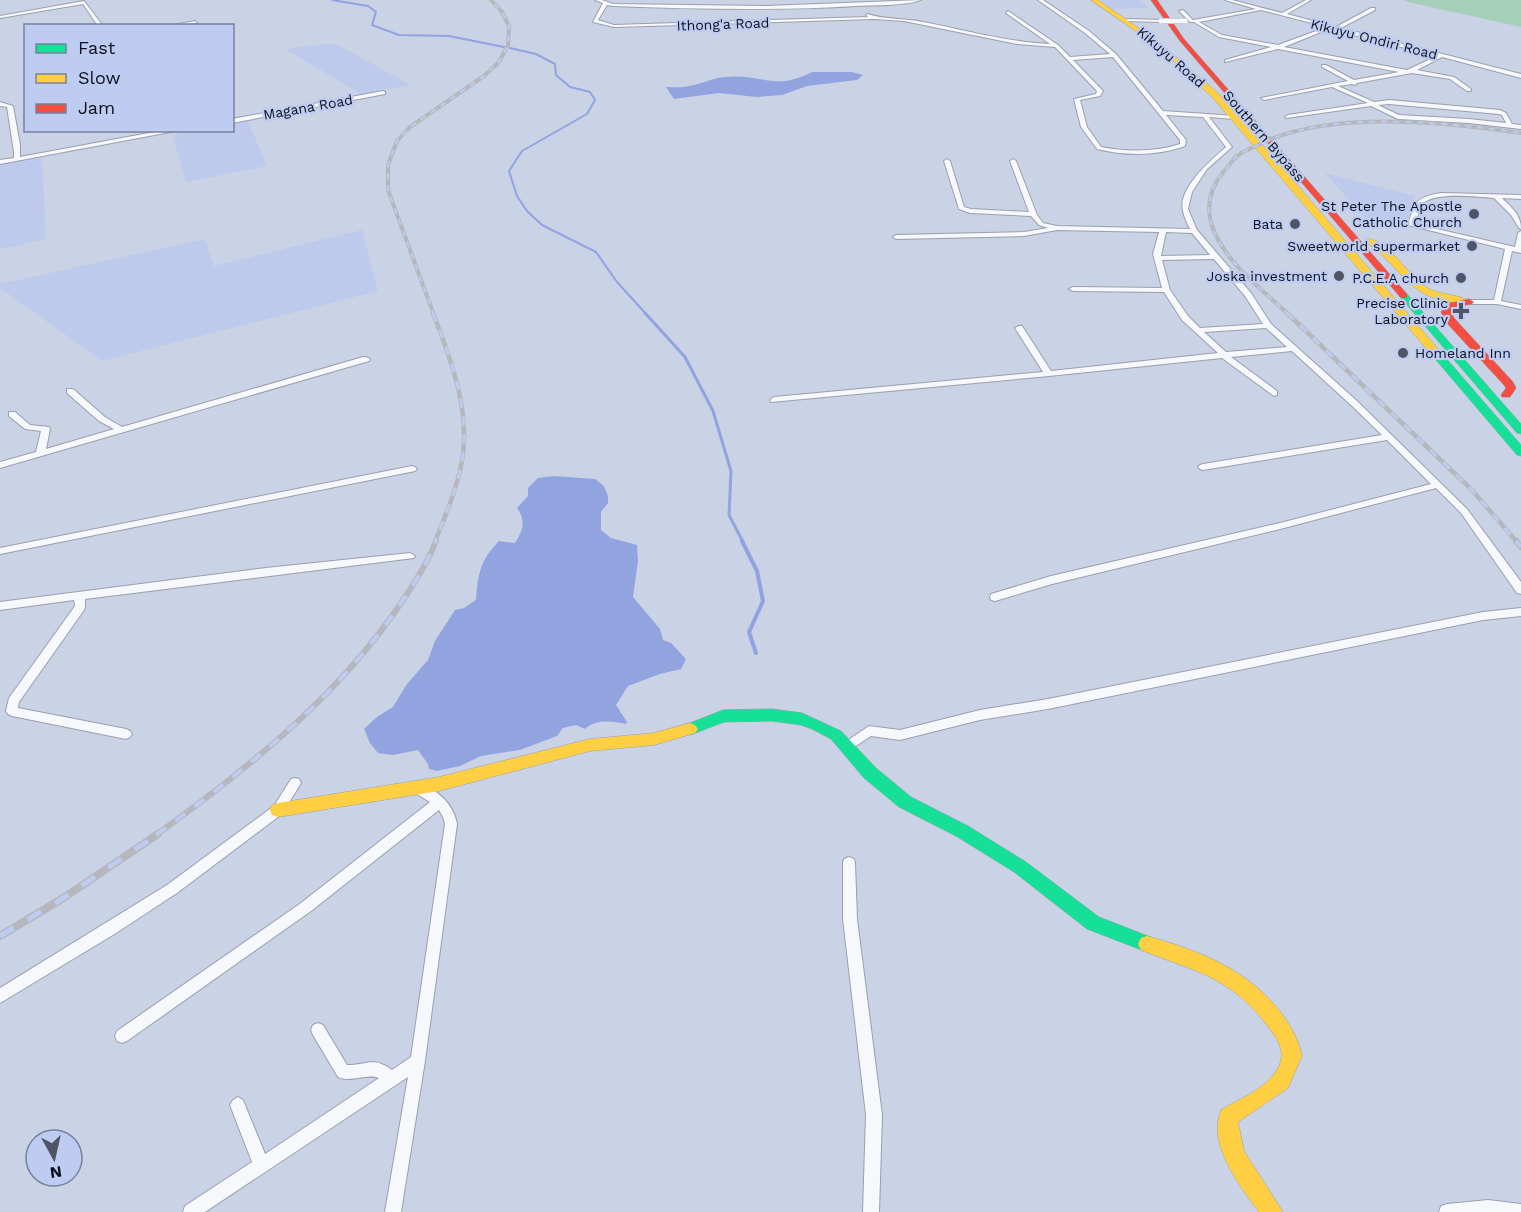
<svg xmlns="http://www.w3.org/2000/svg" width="1521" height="1212" viewBox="0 0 1521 1212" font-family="'Work Sans',sans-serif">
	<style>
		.built { fill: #becaec }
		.green { fill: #a6cfba }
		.water { fill: #91a4e0 }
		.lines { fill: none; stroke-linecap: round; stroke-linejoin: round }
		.stream-far2 { stroke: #91a4e0; stroke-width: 2 }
		.stream-far1 { stroke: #91a4e0; stroke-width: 3 }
		.stream { stroke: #91a4e0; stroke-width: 4 }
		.street-casing { stroke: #9a9fae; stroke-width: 2 }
		.fast-casing { stroke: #9a9fae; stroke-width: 1 }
		.slow-casing { stroke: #9a9fae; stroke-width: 1 }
		.jam-casing { stroke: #9a9fae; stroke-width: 1 }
		.street { fill: #f7f8fb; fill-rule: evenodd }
		.fast { fill: #16e098; fill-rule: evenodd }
		.slow { fill: #ffcf43; fill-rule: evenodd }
		.jam { fill: #f24e42; fill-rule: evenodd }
		.rail-far3-casing { stroke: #b5b7bc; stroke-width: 4 }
		.rail-far2-casing { stroke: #b5b7bc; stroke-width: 4.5 }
		.rail-far1-casing { stroke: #b5b7bc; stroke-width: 6 }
		.rail-casing { stroke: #b5b7bc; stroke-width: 8 }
		.rail-far3 { stroke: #beccf2; stroke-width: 2; stroke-dasharray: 6; stroke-linecap: butt }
		.rail-far2 { stroke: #beccf2; stroke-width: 3; stroke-dasharray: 9; stroke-linecap: butt }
		.rail-far1 { stroke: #beccf2; stroke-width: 4; stroke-dasharray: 12; stroke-linecap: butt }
		.rail { stroke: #beccf2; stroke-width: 5; stroke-dasharray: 16; stroke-linecap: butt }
		.street-bridge-casing { stroke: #9a9fae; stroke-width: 6; stroke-linecap: butt }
		.street-bridge { stroke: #f7f8fb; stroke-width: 5 }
		.poi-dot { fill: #4f5564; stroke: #beccf2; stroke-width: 2 }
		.labels { text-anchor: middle; stroke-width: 4.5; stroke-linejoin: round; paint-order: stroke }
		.far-street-label { font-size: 14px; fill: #0d111e; stroke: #beccf2 }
		.far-poi-label { font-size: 14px; fill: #0d111e; stroke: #beccf2; text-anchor: end }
	</style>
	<rect width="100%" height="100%" fill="#cad2e6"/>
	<path class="built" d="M 1101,0 L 1140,0 L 1149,8 L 1111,9 Z
		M 321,44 L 336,44 L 411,85 L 361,94 L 285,49 Z
		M 247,119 L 267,166 L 186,182 L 173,137 L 182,131 L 232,130 L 233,122 Z
		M 42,158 L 46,239 L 0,249 L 0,163 Z
		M 1325,173 L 1415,196 L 1405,225 L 1371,225 Z
		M 362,230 L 378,291 L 102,361 L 0,288 L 0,284 L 205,239 L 214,266 Z"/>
	<path class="green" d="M 1404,0 L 1521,0 L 1521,27 L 1408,2 Z"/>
	<path class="water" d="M 812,72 L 852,72 L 863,75 L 857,80 L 807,86 L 782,95 L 757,97 L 719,93 L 674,99 L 666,87 C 673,87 682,88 689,86 C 701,84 713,78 725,77 C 762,73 774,92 812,72 Z
		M 554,476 L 595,479 L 604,486 L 608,496 L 608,503 L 601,512 L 601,530 L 611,538 L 637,545 L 638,561 L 633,597 L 660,629 L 663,640 L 671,643 L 686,659 L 681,669 L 660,674 L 628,686 L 616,705 L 627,722 L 626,724 C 613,721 595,719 585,729 L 576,725 L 563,728 L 557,736 L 520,750 L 481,756 L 460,766 L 437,771 L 429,769 L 428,764 L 418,750 L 393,755 L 378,753 L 370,743 L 364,729 L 377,717 L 393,707 L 407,684 L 428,660 L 435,641 L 455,610 L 464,608 L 476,600 C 478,573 480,561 499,541 L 515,543 C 523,531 526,520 517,508 L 528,496 L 528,488 L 538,478 Z"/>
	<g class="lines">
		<path class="stream-far2" d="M 332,0 L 368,6 L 376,12 L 372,25 L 399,35 L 449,36 L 504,47
			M 510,48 L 536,54 L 555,64 L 556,75 L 570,87 L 590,92 L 595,100 L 587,114 L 522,151 L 509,171 L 517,196 L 527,211 L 542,225 L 596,252 L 617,282 L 647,315"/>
		<path class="stream-far1" d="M 645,313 L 685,357 L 713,411 L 731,471 L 729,515 L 743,542"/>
		<path class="stream" d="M 742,541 L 757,571 L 763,601 L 749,632 L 756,653"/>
		<defs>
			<path id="street" d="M 595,0 L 602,0 L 613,4 L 766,6 L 921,0 C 905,6 876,5 857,6 C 776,11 694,9 613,6 L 607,5 L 598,20 L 614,25 L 868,17 L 866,15 L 868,14 C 885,20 905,18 923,22 C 965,30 1007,42 1050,44 L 1006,13 L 1008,11 L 1058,45 L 1070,57 L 1110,54 L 1085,33 L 1038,0 L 1043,0 L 1089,31 L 1116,54 L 1163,111 L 1236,116 L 1237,117 L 1234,119 L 1209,117 L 1232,147 L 1207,169 L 1192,192 L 1188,209 L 1197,230 L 1251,293 L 1271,324 L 1357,401 L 1467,509 L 1521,582 L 1521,594 L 1517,593 L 1461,513 L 1436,488 L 1284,528 L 1052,584 L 995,601 L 991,600 L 990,597 L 991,594 L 1051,576 L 1284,522 L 1431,484 L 1387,440 L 1203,470 L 1200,469 L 1198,467 L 1200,465 L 1203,464 L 1382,435 L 1351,405 L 1292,351 L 1231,357 L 1277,391 L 1277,395 L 1274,396 L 1222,358 L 1049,376 L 771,402 L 770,400 L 774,397 L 1043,372 L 1015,328 L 1019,326 L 1022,326 L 1051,371 L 1218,353 L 1182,320 L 1164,292 L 1073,291 L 1069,289 L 1073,287 L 1162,288 L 1153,254 L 1159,232 L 1057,230 L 1024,236 L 896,239 L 893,237 L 896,235 L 1024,232 L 1048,228 L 1039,225 L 1031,216 L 970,213 L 959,209 L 944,161 L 947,159 L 950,161 L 964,207 L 971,209 L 1029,212 L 1010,161 L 1013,159 L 1016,161 L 1037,215 L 1043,223 L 1057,226 L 1190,229 C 1187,223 1184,217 1183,211 C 1177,189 1211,160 1226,147 L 1203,117 L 1166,115 L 1186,140 L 1185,146 C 1157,156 1125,156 1097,149 L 1081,127 L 1074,99 L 1096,94 L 1097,91 L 1055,47 L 1017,44 L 904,21 L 874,19 L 614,27 L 593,22 L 603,3 ZM 1113,57 L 1180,140 L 1180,144 C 1156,152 1126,152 1101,147 L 1087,127 L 1080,100 L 1100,96 L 1103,91 L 1073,60 ZM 1166,232 L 1192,233 L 1210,255 L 1161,256 ZM 1214,259 L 1245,296 L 1263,324 L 1200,328 L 1188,316 L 1170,290 L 1162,260 ZM 1266,328 L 1287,347 L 1226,352 L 1204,332 Z
				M 1225,0 L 1232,0 L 1282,13 L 1306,0 L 1311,0 L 1287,14 L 1336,27 L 1371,8 L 1375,8 L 1375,10 L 1341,28 L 1521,74 L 1521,78 L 1442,57 L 1417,70 L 1454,77 L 1471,89 L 1471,91 L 1467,91 L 1450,79 L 1412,73 L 1357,83 L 1355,85 L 1352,84 L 1338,86 L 1374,102 L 1389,100 L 1500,110 L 1506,113 L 1512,124 L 1521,125 L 1521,129 L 1469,123 L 1398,119 L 1371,106 L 1286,118 L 1285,117 L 1288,115 L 1368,103 L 1332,87 L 1264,100 L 1261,98 L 1348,81 L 1322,67 L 1322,65 L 1326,65 L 1354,80 L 1399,72 L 1278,49 L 1225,62 L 1225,60 L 1271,47 L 1219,37 L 1194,22 L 1190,22 L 1179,11 L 1183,10 L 1193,20 L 1256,9 ZM 1261,10 L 1327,27 L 1278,45 L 1222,35 L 1199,22 ZM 1331,28 L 1333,30 L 1437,56 L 1407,70 L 1284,47 ZM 1389,104 L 1499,114 L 1502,115 L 1506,123 L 1469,119 L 1399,115 L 1378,105 Z
				M 84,1 L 103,26 L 98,26 L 83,4 L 0,18 L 0,16 Z
				M 1127,19 L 1161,20 L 1163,21 L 1161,22 L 1125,21 Z
				M 195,21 L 197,23 L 172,26 L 174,25 Z
				M 383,91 L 385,92 L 385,94 L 232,123 L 232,119 Z
				M 0,102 L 13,106 L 20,145 L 20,157 L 165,130 L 181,130 L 0,164 L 0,160 L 14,158 L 14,152 L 7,107 L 0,106 Z
				M 1441,193 L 1521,195 L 1521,199 L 1502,198 C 1512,208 1521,215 1521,229 L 1519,228 L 1511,215 L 1494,198 C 1476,197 1434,191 1421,205 L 1415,224 L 1515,247 L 1518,233 L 1521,231 L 1521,253 L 1512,251 L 1501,301 L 1521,305 L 1521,309 L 1497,304 L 1469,304 L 1465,302 L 1469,300 L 1494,300 L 1505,249 L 1408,225 C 1415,202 1416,197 1441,193 Z
				M 363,357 L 366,357 L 370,359 L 369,361 L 0,468 L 0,462 L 36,452 L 41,431 L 25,429 L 9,416 L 9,412 L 15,412 L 30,425 L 49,427 L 50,429 L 46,449 L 114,429 L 99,421 L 67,393 L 67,389 L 73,389 L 105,417 L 122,427 Z
				M 412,466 L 415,467 L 417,469 L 415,471 L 0,554 L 0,548 Z
				M 410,553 L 415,556 L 414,558 L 85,599 L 85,607 L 84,610 L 19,702 L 18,708 L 126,729 L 130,731 L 132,734 L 130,737 L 126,739 L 12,716 L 8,714 L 6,711 L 9,698 L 75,606 L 74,600 L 0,610 L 0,602 L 266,568 Z
				M 1521,608 L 1521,616 L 1483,620 L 1048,709 L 980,720 L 900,740 L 871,736 L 848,751 L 844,749 L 842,746 L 844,743 L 869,726 L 900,730 L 980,710 L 1048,699 L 1483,612 Z
				M 295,778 L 299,779 L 301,783 L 282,814 L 177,893 L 113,935 L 0,1003 L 0,988 L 167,885 L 274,806 L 291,779 Z
				M 416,782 C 436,789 453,802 457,824 L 425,1061 L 401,1212 L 385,1212 L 408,1077 L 205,1212 L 183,1212 L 185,1206 L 252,1162 L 230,1105 L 233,1100 L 238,1097 L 243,1100 L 265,1154 L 379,1078 C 365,1073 352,1083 338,1077 L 313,1035 L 311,1030 L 313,1025 L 318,1023 L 323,1025 L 347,1065 C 366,1065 374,1056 392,1070 L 411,1057 L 445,824 L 443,817 L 439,810 L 311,911 L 127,1041 L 122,1043 L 117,1041 L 115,1036 L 117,1031 L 301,903 L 430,802 L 412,791 L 410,787 L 412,783 Z
				M 849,857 L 854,859 L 855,863 L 857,919 L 882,1115 L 879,1212 L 863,1212 L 866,1115 L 843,919 L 843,863 L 844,859 Z
				M 1488,1200 L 1521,1204 L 1521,1212 L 1439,1212 L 1441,1206 L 1447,1204 Z"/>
			<path id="fast" d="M 1404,293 L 1407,294 L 1521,424 L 1521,434 L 1517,433 L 1401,298 L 1399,296 Z
				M 1435,349 L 1439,350 L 1521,445 L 1521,456 L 1517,455 L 1431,354 L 1430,352 Z
				M 772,709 L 802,713 L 841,731 L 876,768 L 911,797 L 968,826 L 1026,862 L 1099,917 L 1153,938 L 1156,944 L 1153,950 L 1147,952 L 1087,929 L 1014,872 L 956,836 L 899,807 L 864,778 L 831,739 L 812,729 L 801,725 L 772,721 L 724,722 L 690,735 L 685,733 L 682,729 L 685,725 L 723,710 Z"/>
			<path id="slow" d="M 1091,0 L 1098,0 L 1160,43 L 1219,94 L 1439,350 L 1439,354 L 1431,354 L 1213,98 L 1156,45 Z
				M 1367,239 C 1384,237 1407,272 1420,283 C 1437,297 1455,292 1468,301 C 1462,305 1457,303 1450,302 C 1406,295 1400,265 1367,243 Z
				M 690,723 L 695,725 L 698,729 L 695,733 L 654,745 L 590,751 L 439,791 L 278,817 L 272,815 L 270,810 L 272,805 L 278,803 L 439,777 L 590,739 L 654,733 Z
				M 1147,936 C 1200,951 1248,969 1282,1014 C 1291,1027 1299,1040 1302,1056 L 1288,1088 L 1238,1122 L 1244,1151 L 1283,1212 L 1259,1212 C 1240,1186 1207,1145 1221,1110 C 1237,1100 1263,1090 1275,1073 C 1287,1056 1281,1043 1269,1028 C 1231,976 1196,972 1141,950 L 1138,944 L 1141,938 Z"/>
			<path id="jam" d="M 1151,0 L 1157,0 L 1184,39 L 1407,294 L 1407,298 L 1401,298 L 1180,41 Z
				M 1469,299 L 1474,302 L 1472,304 L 1455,307 L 1451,312 L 1454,318 L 1513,382 L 1516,388 L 1510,397 L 1502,397 L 1501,395 L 1506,388 L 1504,385 L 1445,321 L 1441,312 L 1449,303 Z"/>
		</defs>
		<use href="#street" class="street-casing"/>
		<use href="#fast" class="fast-casing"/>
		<use href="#slow" class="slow-casing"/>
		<use href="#jam" class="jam-casing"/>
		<use href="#street" class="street"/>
		<use href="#fast" class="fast"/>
		<use href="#slow" class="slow"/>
		<use href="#jam" class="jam"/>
		<defs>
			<path id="rail-far3" d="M 434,315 L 388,190 L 388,165 L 397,141 L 410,127 L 484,76 L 499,62 L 508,45 L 509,26 L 502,12 L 491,0
				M 1289,315 C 1262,289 1225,263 1212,226 C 1205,205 1211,187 1224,171 C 1228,167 1232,161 1236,157 C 1241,152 1250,149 1256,146 C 1326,109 1444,122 1521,133"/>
			<path id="rail-far2" d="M 433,313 C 450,357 469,406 463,454 C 459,485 446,513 435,542
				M 1287,313 L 1471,489 L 1517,542"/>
			<path id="rail-far1" d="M 1516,541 L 1521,547
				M 156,835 C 243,772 329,704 392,616 C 408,593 426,567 436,541"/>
			<path id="rail" d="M 0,936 L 65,897 L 158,834"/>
		</defs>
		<use href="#rail-far3" class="rail-far3-casing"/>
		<use href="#rail-far2" class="rail-far2-casing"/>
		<use href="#rail-far1" class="rail-far1-casing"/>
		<use href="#rail" class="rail-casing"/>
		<use href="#rail-far3" class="rail-far3"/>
		<use href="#rail-far2" class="rail-far2"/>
		<use href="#rail-far1" class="rail-far1"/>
		<use href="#rail" class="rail"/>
		<defs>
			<path id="street-bridge" d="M 1161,21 L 1185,21"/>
		</defs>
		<use href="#street-bridge" class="street-bridge-casing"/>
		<use href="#street-bridge" class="street-bridge"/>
	</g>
	<g class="poi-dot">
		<circle cx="1474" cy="214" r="6"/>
		<circle cx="1295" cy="224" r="6"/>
		<circle cx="1472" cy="246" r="6"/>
		<circle cx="1339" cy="276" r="6"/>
		<circle cx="1461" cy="278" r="6"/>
		<path d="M1458 302h6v6h6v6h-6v6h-6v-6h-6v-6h6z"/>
		<circle cx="1403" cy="353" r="6"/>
	</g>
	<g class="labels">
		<g class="far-street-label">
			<text transform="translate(723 24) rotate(-2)" y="5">Ithong'a Road</text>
			<text transform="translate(1374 39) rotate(14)" y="5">Kikuyu Ondiri Road</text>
			<text transform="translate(1171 57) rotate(41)" y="5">Kikuyu Road</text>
			<text transform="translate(308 107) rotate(-10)" y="5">Magana Road</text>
			<text transform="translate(1264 136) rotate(49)" y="5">Southern Bypass</text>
		</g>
		<g class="far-poi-label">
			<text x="1462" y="211">St Peter The Apostle<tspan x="1462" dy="16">Catholic Church</tspan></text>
			<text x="1283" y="229">Bata</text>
			<text x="1460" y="251">Sweetworld supermarket</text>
			<text x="1327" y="281">Joska investment</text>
			<text x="1449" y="283">P.C.E.A church</text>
			<text x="1448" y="308">Precise Clinic<tspan x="1448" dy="16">Laboratory</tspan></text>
			<text x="1415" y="358" text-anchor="start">Homeland Inn</text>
		</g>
	</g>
	<rect x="24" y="24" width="210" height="108" fill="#beccf2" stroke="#77819d" stroke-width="1.5"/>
	<rect x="36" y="44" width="30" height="9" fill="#16e098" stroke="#77819d" stroke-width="1.5"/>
	<text x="78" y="54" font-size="18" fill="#0d111e">Fast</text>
	<rect x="36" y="74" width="30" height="9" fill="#ffcf43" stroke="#77819d" stroke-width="1.5"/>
	<text x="78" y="84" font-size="18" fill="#0d111e">Slow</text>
	<rect x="36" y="104" width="30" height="9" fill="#f24e42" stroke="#77819d" stroke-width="1.5"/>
	<text x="78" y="114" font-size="18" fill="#0d111e">Jam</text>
	<g transform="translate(54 1158) rotate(172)"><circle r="28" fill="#beccf2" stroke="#77819d" stroke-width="1.5"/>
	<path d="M0-4.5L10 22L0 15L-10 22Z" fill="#4f5564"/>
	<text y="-9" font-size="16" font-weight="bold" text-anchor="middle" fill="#0d111e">N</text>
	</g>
</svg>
